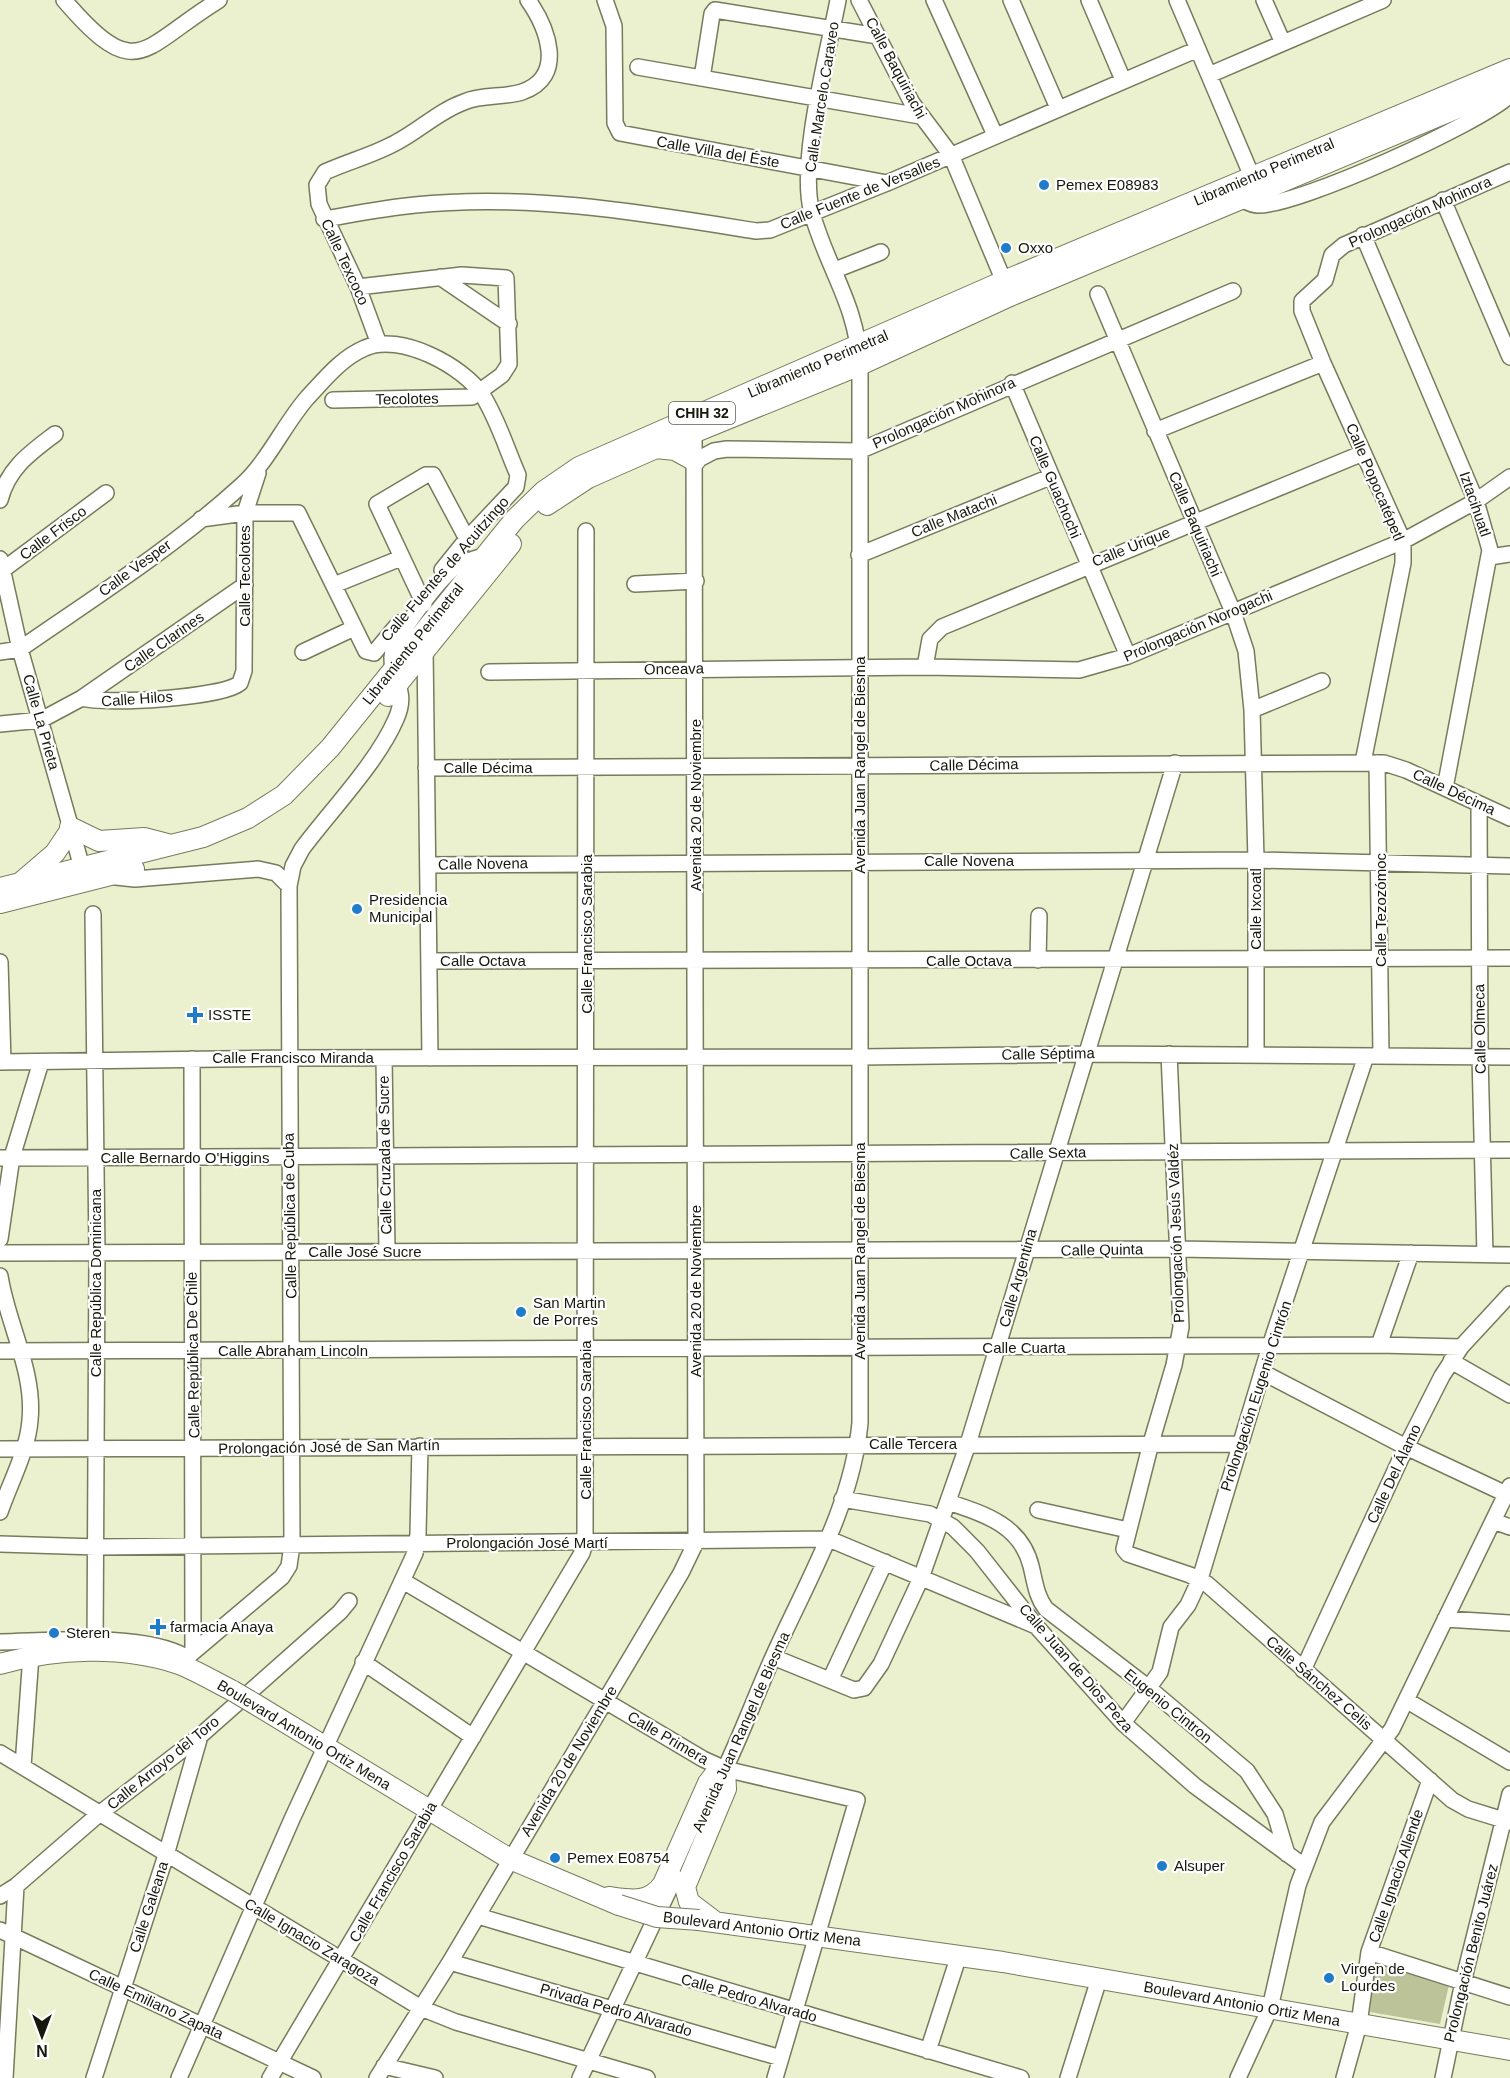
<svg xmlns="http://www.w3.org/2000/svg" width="1510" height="2078" viewBox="0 0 1510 2078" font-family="Helvetica,sans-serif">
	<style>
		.green { fill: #bdc399 }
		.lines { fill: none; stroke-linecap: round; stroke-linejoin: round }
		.minor-casing { stroke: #777b5c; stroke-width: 18 }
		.major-casing { stroke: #777b5c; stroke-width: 22 }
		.minor { stroke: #fff; stroke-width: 15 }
		.major { stroke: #fff; stroke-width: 20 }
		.major-bridge-casing { stroke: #777b5c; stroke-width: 22; stroke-linecap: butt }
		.major-bridge { stroke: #fff; stroke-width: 20 }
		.poi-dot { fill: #1e7cc8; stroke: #fff; stroke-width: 2 }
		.labels { text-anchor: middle; stroke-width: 4.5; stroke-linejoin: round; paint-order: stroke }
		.shield { fill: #fff; stroke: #5c5d55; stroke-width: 1.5 }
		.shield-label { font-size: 14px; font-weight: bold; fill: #16180c }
		.street-label { font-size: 15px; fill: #16180c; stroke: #fff }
		.poi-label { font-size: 15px; fill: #16180c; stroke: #fff; text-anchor: start }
	</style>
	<rect width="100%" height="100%" fill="#ebf0ce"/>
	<path class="green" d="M 1375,1960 L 1449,1985 L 1440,2024 L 1370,2012 Z"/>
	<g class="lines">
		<defs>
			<path id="minor" d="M 64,0 C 138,86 141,48 219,0
				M 605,0 L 614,26 L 615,123 L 620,133 L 887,183
				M 859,0 L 912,103 L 951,155 L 1008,291
				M 934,0 L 995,135
				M 1011,0 L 1058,108
				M 1089,0 L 1123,80
				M 1177,0 L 1256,186
				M 1264,0 L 1283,43
				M 638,67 L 920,116
				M 1209,75 L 1383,0
				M 702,78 L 712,14 L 715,10 L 878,36
				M 1241,199 C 1247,202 1252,205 1258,205 C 1298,206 1481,123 1510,95
				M 1443,200 L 1510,357
				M 324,219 C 354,214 384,208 415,205 C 528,193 644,213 756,231 L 770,230 L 887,183 L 1198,49
				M 1363,235 L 1476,501 L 1490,550 L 1445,788
				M 835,270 L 881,252
				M 440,277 L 509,324
				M 1098,294 L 1233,612 L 1246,651 L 1252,710 L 1256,860 L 1256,1054
				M 379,344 L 358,287 L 319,204 L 317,185 L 325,172 C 349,161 374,155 397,142 C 420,130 439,111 464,102 C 482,94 503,98 522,92 C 567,77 547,27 528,0
				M 1012,383 L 1128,656
				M 333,400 L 472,397 L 502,375 L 509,364 L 506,278 L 462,275 L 358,287
				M 1155,431 L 1323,363
				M 695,461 L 714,451 L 727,449 L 859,451 L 1233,291
				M 0,500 C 8,468 30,453 55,434
				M 201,519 L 245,513 L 298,513 L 366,651 L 374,653 L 399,623
				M 859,555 L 1050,477
				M 1490,557 L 1510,554
				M 0,559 L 20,649 L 85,878
				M 0,572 L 106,493
				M 635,584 L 696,581
				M 334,585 L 401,558
				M 424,604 L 377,504 L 426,475 L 433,475 L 467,539
				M 425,647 L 430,1058
				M 0,652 L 20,649 C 95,597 174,547 242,485 C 269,460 283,426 307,398 C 324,380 341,358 365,348 C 399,332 464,366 483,396 C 498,420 507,450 518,475 L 516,487 L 467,539 L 442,570
				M 303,652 L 354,628
				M 925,667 L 930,639 L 942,627 L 1363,453
				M 489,672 L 925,667 L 1079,670 L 1128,656 L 1403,541 L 1476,501 L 1510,477
				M 82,698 L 245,585
				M 1252,710 L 1322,681
				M 0,724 L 41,720 L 82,698 C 105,705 223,698 240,683 L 244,671 L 245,513 L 258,473
				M 1363,762 L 1403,563 L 1403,541 L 1323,363 L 1302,311 L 1302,301 L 1325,280 L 1332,255 L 1344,245 L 1510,172
				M 1377,763 L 1381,1056
				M 426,768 L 1384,763 L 1406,770 L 1510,818
				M 1479,804 L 1480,1056 L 1485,1255
				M 428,865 L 1256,860 L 1510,866
				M 116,877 L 135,879 L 258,869 L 276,873 L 289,886
				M 93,914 L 97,1254 L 95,1652
				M 1038,960 L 1039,916
				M 429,961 L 1510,958
				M 0,962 L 3,1062
				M 1169,1054 L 1181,1327 L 1174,1365 L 1151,1443 L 1124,1549 L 1128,1554 L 1190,1575 L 1207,1584 L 1452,1800 L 1468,1809 L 1510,1822
				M 384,1058 L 387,1252
				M 192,1059 L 193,1651
				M 0,1062 L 288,1058 L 860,1057 L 1086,1054 L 1510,1057
				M 0,1158 L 1510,1150
				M 0,1239 L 12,1157 L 41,1062
				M 0,1253 L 1179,1249 L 1510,1255
				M 0,1276 C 7,1323 35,1371 30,1420 C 28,1450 10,1483 0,1512
				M 1379,1345 L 1411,1253
				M 0,1351 L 1379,1345 L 1461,1347
				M 1451,1361 L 1510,1395
				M 1262,1372 L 1406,1447 L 1506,1494
				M 0,1449 L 1240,1444
				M 842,1499 L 930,1514 L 953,1527 L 977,1551 L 1036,1626 L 1123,1723 L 1195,1786 L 1304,1866
				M 948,1502 C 984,1514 1021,1525 1031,1566 C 1035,1582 1036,1596 1046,1609 L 1150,1689 L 1247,1771 L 1275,1814 L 1287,1854
				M 1038,1510 L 1128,1530
				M 1493,1521 L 1510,1527
				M 0,1544 L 97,1547 L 829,1539 L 1036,1626
				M 403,1581 L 703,1759 L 725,1769 L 857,1800 L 775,2078
				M 1445,1619 L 1510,1623
				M 0,1642 C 51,1641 143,1632 186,1657
				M 773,1657 L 854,1690 L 864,1688 L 881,1664 L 921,1578 L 968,1444 L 1175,763
				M 363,1662 L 473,1737
				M 179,1664 L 282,1577 L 289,1566 L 292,1545 L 289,886 L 293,866 L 302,849 C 331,810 377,763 396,719 C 409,690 391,681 392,657 C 393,638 438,581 454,568 C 463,562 473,559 484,556
				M 1303,1670 L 1406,1447 L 1442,1376 L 1461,1347 L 1510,1294
				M 830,1680 L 885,1562
				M 1406,1700 L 1510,1762
				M 1123,1723 L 1160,1672 L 1171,1627 L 1188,1605 L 1200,1579 L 1270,1346 L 1366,1056
				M 0,1753 L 421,2008 L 456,2022 L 647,2078
				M 23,1766 L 31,1655
				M 720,1779 C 740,1739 755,1697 773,1657 C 807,1581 852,1507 860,1423 L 860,365 C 857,304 827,268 812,213 C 798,163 828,53 838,0
				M 0,1896 L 16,1886 L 99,1814 L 200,1736 L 340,1612 L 349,1601
				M 478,1916 L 1021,2078
				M 0,1930 L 313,2078
				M 1369,1952 L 1510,1997
				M 450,1962 L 781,2058
				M 928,2051 L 959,1955
				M 384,2066 L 435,2078
				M 5,2078 L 16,1886
				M 94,2078 L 166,1855 L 200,1736
				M 179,2078 L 292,1819 L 415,1553 L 418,1534 L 420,1446
				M 270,2078 L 582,1553 L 585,1543 L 586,531
				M 377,2078 L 450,1962 L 681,1573 L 696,1542 L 694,422
				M 580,2078 L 675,1877
				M 1068,2078 L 1099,1979
				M 1238,2078 L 1270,2008 L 1298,1885 L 1322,1822 L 1392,1729 L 1510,1486
				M 1344,2078 L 1359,2024 L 1369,1952 L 1430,1780
				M 1443,2078 L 1463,1982 L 1510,1794"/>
			<path id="major" d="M 656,448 L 675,450 L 695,461
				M 547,505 L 588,478 L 656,448 L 860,365 L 1010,296 L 1510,86
				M 388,696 L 511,544
				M 70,827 L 99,841 L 144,838 L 171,845
				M 20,883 L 55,853 L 71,829
				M 0,888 L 203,837 L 248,818 L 284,795 L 330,748 L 515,519 L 544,491 L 579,467 L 1004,281 L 1510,69
				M 0,903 L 134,869
				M 0,1664 C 56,1648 122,1645 179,1664 C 197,1671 215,1682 233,1691
				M 255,1704 L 510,1859 L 619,1905
				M 609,1897 C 631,1900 649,1904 663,1884 L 708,1783 L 715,1774 L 725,1769 L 726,1789 L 685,1887 L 689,1902 L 714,1921
				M 699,1920 L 1003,1962 L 1510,2050"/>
		</defs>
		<use href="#minor" class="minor-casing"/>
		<use href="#major" class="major-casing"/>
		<use href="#minor" class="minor"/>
		<use href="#major" class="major"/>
		<defs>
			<path id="major-bridge" d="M 233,1691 L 255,1704
				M 619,1905 L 657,1917 L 699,1920"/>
		</defs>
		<use href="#major-bridge" class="major-bridge-casing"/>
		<use href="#major-bridge" class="major-bridge"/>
	</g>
	<g class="poi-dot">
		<circle cx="1044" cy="185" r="6"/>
		<circle cx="1006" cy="248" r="6"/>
		<circle cx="357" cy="909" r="6"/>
		<path d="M192 1006h6v6h6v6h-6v6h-6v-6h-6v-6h6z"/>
		<circle cx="521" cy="1312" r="6"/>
		<path d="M155 1618h6v6h6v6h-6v6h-6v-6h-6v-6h6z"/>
		<circle cx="54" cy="1633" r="6"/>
		<circle cx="555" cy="1858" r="6"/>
		<circle cx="1162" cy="1866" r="6"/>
		<circle cx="1329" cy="1978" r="6"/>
	</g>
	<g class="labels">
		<rect class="shield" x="669" y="402" width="66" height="22" rx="4.5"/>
		<g class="shield-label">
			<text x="702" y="418">CHIH 32</text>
		</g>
		<g class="street-label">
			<text transform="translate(896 68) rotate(62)" y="5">Calle Baquiriachi</text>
			<text transform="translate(822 97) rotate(-81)" y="5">Calle Marcelo Caraveo</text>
			<text transform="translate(718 152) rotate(10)" y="5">Calle Villa del Éste</text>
			<text transform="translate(1264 172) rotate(-23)" y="5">Libramiento Perimetral</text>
			<text transform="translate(860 193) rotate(-22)" y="5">Calle Fuente de Versalles</text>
			<text transform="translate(1420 212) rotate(-24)" y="5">Prolongación Mohinora</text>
			<text transform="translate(345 262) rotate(65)" y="5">Calle Texcoco</text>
			<text transform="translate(818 364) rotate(-23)" y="5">Libramiento Perimetral</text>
			<text transform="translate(407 399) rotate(-1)" y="5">Tecolotes</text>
			<text transform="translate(944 413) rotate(-24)" y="5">Prolongación Mohinora</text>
			<text transform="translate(1375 482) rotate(67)" y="5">Calle Popocatépetl</text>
			<text transform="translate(1055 487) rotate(67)" y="5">Calle Guachochi</text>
			<text transform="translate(1475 504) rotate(71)" y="5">Iztacihuatl</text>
			<text transform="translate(954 516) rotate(-22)" y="5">Calle Matachi</text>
			<text transform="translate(1195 524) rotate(67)" y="5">Calle Baquiriachi</text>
			<text transform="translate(53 533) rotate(-37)" y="5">Calle Frisco</text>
			<text transform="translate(1131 547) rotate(-22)" y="5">Calle Urique</text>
			<text transform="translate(135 568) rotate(-36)" y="5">Calle Vesper</text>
			<text transform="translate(445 569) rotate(-49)" y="5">Calle Fuentes de Acuitzingo</text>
			<text transform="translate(245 576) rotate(-90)" y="5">Calle Tecolotes</text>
			<text transform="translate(1198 626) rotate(-23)" y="5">Prolongación Norogachi</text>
			<text transform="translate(164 642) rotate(-35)" y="5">Calle Clarines</text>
			<text transform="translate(413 644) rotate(-51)" y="5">Libramiento Perimetral</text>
			<text transform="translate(674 669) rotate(-1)" y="5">Onceava</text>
			<text transform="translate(137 699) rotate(-4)" y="5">Calle Hilos</text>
			<text transform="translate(41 722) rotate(74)" y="5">Calle La Prieta</text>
			<text transform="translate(860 765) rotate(-90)" y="5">Avenida Juan Rangel de Biesma</text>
			<text transform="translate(974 765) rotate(-1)" y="5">Calle Décima</text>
			<text x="488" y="773">Calle Décima</text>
			<text transform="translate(1454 792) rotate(25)" y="5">Calle Décima</text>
			<text transform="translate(696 805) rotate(-90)" y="5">Avenida 20 de Noviembre</text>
			<text x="969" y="866">Calle Novena</text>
			<text transform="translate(483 864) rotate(-1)" y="5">Calle Novena</text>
			<text transform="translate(1256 909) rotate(-90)" y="5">Calle Ixcoatl</text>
			<text transform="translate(1381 910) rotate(-90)" y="5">Calle Tezozómoc</text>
			<text transform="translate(587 934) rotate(-90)" y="5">Calle Francisco Sarabia</text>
			<text x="483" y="966">Calle Octava</text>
			<text x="969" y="966">Calle Octava</text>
			<text transform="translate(1480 1029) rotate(-91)" y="5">Calle Olmeca</text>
			<text transform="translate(1048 1054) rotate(-1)" y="5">Calle Séptima</text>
			<text x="293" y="1063">Calle Francisco Miranda</text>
			<text transform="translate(1048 1153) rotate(-1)" y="5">Calle Sexta</text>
			<text transform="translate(385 1155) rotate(-91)" y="5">Calle Cruzada de Sucre</text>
			<text x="185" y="1163">Calle Bernardo O'Higgins</text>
			<text transform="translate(290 1216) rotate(-91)" y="5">Calle República de Cuba</text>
			<text transform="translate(1176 1233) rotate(-92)" y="5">Prolongación Jesús Valdéz</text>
			<text transform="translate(1102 1250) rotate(-1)" y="5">Calle Quinta</text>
			<text transform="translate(860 1251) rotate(-90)" y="5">Avenida Juan Rangel de Biesma</text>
			<text x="365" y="1257">Calle José Sucre</text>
			<text transform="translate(1018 1278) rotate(-74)" y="5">Calle Argentina</text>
			<text transform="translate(96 1283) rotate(-90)" y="5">Calle República Dominicana</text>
			<text transform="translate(696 1291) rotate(-90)" y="5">Avenida 20 de Noviembre</text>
			<text x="1024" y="1353">Calle Cuarta</text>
			<text x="293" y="1356">Calle Abraham Lincoln</text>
			<text transform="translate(193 1355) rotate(-91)" y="5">Calle República De Chile</text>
			<text transform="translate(1256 1396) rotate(-72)" y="5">Prolongación Eugenio Cintrón</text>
			<text transform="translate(586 1420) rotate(-90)" y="5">Calle Francisco Sarabia</text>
			<text x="913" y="1449">Calle Tercera</text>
			<text transform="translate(329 1447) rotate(-1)" y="5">Prolongación José de San Martín</text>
			<text transform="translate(1394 1474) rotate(-65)" y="5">Calle Del Álamo</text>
			<text x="527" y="1548">Prolongación José Martí</text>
			<text transform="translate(1076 1668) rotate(49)" y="5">Calle Juan de Dios Peza</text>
			<text transform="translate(1319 1683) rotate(41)" y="5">Calle Sánchez Celis</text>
			<text transform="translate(1168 1706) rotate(39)" y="5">Eugenio Cintron</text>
			<text transform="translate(741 1732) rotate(-66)" y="5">Avenida Juan Rangel de Biesma</text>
			<text transform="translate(304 1735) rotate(31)" y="5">Boulevard Antonio Ortiz Mena</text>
			<text transform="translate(668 1738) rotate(30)" y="5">Calle Primera</text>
			<text transform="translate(569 1761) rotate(-59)" y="5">Avenida 20 de Noviembre</text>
			<text transform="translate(163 1763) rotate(-39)" y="5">Calle Arroyo del Toro</text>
			<text transform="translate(393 1872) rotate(-60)" y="5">Calle Francisco Sarabia</text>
			<text transform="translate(1396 1876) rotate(-71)" y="5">Calle Ignacio Allende</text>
			<text transform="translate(149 1907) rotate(-72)" y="5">Calle Galeana</text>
			<text transform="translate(762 1929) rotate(7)" y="5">Boulevard Antonio Ortiz Mena</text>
			<text transform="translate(312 1942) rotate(31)" y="5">Calle Ignacio Zaragoza</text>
			<text transform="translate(1471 1953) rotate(-76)" y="5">Prolongación Benito Juárez</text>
			<text transform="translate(749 1998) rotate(16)" y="5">Calle Pedro Alvarado</text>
			<text transform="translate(156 2004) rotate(25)" y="5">Calle Emiliano Zapata</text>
			<text transform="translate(1242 2004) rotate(10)" y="5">Boulevard Antonio Ortiz Mena</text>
			<text transform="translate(616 2010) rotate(16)" y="5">Privada Pedro Alvarado</text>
		</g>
		<g class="poi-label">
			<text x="1056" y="190">Pemex E08983</text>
			<text x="1018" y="253">Oxxo</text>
			<text x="369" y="905">Presidencia<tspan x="369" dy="17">Municipal</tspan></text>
			<text x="208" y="1020">ISSTE</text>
			<text x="533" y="1308">San Martin<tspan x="533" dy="17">de Porres</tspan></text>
			<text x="170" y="1632">farmacia Anaya</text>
			<text x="66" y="1638">Steren</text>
			<text x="567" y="1863">Pemex E08754</text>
			<text x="1174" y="1871">Alsuper</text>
			<text x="1341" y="1974">Virgen de<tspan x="1341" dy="17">Lourdes</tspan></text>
		</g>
	</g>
	<g transform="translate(42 2036) rotate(180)" stroke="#ffffff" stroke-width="4.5" paint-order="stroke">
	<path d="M0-4.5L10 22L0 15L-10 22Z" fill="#16180c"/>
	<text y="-9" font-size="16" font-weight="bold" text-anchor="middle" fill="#16180c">N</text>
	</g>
</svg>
